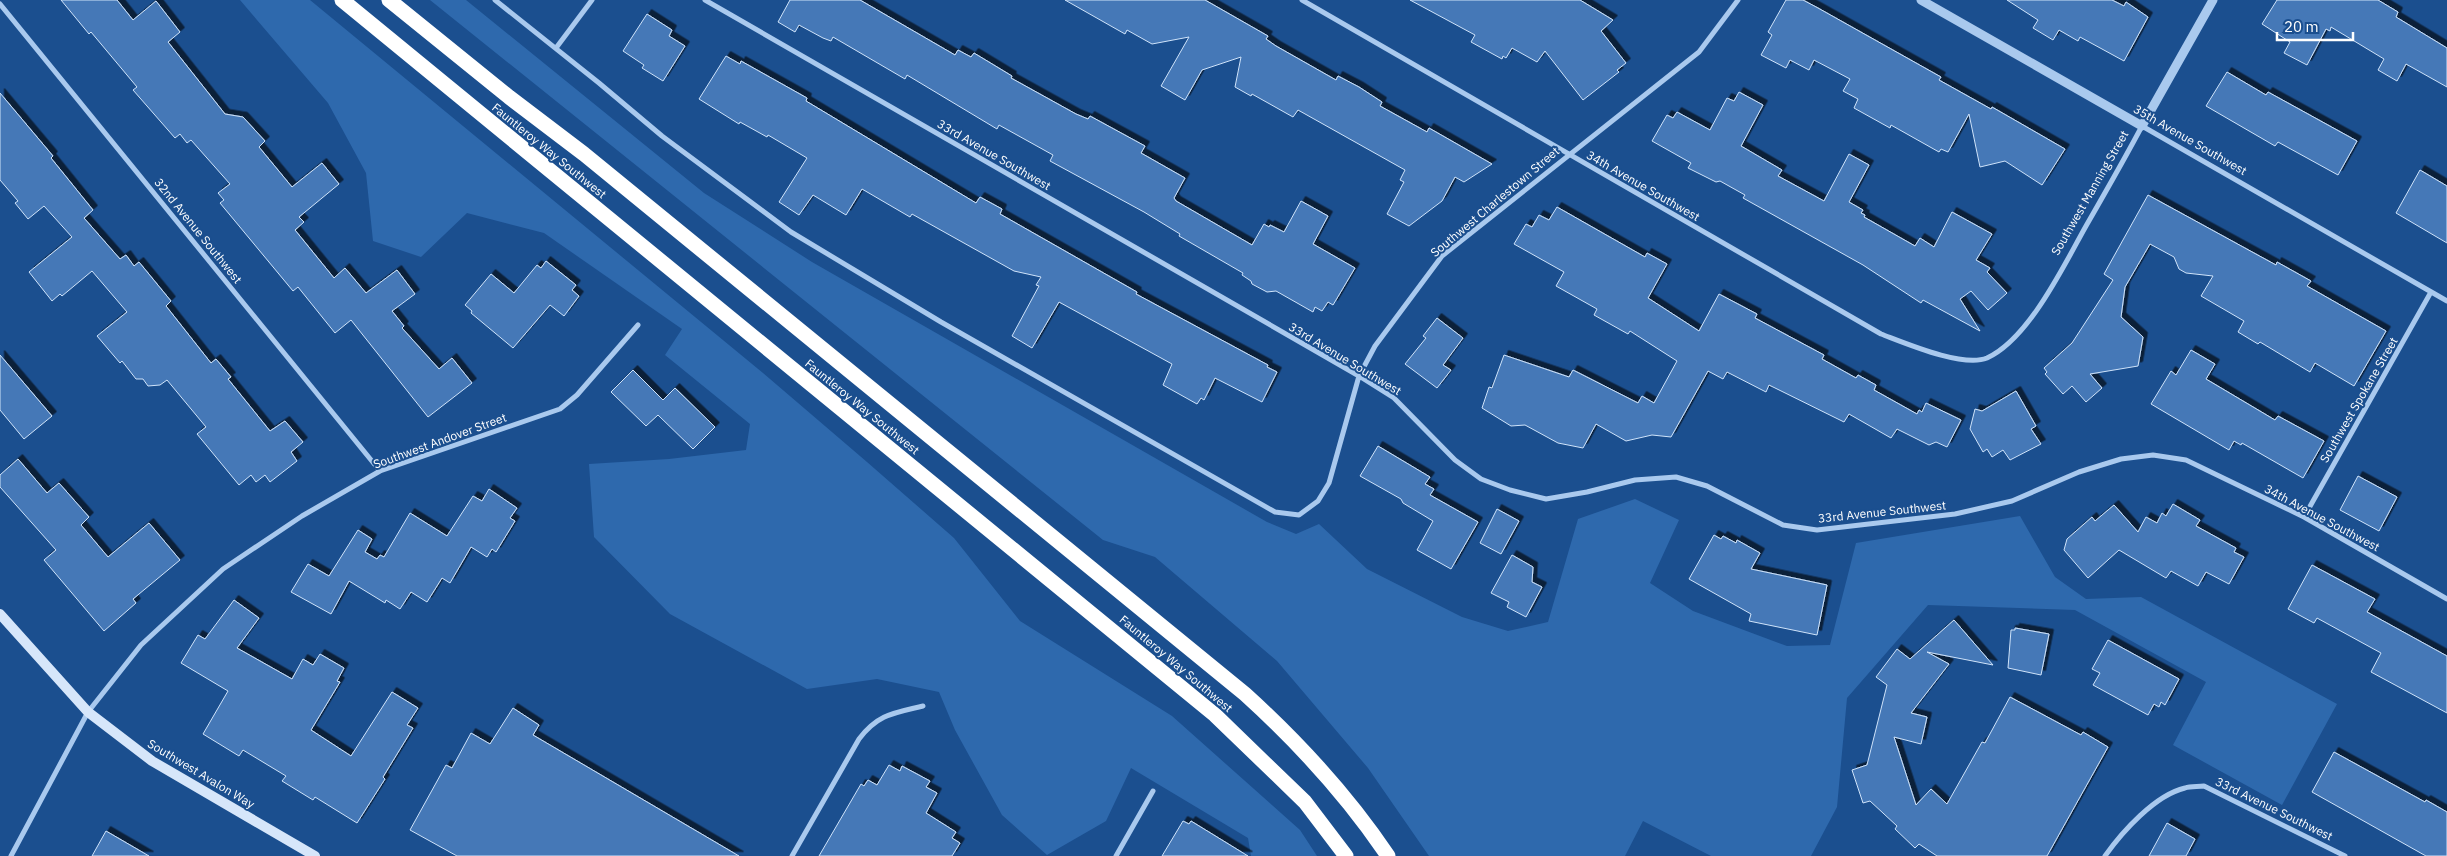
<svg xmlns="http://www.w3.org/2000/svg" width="2447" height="856" viewBox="0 0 2447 856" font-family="'IBM Plex Sans',sans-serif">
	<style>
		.green { fill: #2e69ad }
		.building { fill: #4478b7; stroke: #cfe3fa; filter: url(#shadow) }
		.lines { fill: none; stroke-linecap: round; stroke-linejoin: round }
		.minor { stroke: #a9c9ee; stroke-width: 5 }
		.tertiary { stroke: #a9c9ee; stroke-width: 9 }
		.secondary { stroke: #d6e6fa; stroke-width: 10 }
		.motorway { stroke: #fff; stroke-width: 15 }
		.labels { text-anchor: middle; stroke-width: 4; stroke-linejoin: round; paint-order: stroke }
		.street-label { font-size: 12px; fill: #fff; stroke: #1b4f8f }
	</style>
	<defs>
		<filter id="shadow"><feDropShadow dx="4.5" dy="-4.5" stdDeviation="0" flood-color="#0009"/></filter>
	</defs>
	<rect width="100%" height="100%" fill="#1b4f8f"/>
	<path class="green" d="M 240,0 L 310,0 L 763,373 L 867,462 L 954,538 L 1020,621 L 1172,716 L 1300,830 L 1317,856 L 1251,856 L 1248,838 L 1131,768 L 1106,821 L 1047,855 L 1002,815 L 955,730 L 939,692 L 877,679 L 807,689 L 670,614 L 594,537 L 589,464 L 669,459 L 746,450 L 750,424 L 665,355 L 682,329 L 544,233 L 467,213 L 421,257 L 373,241 L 366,173 L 328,103 Z
		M 430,0 L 466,0 L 704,193 L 812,262 L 1267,522 L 1296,534 L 1319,524 L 1367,569 L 1462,617 L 1508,631 L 1548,622 L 1578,519 L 1635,499 L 1679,520 L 1650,583 L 1693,611 L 1787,646 L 1830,645 L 1856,543 L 2020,516 L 2055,577 L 2086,599 L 2141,597 L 2337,704 L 2282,805 L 2173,745 L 2206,682 L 2075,610 L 1928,605 L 1847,698 L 1837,807 L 1811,856 L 1711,856 L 1643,821 L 1625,856 L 1429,856 L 1368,768 L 1277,661 L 1155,557 L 1103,540 Z"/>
	<path class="building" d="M 61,0 L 117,0 L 133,20 L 156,1 L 180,32 L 168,42 L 225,114 L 243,117 L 265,141 L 259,147 L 292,187 L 322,163 L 339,184 L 299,217 L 304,222 L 295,230 L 334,278 L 345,268 L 366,293 L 397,270 L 415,294 L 392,311 L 404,326 L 402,328 L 439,369 L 452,358 L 472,383 L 428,417 L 351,320 L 335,333 L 298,287 L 293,291 L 220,203 L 224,200 L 218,193 L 230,184 L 191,140 L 187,143 L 180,134 L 175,138 L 133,90 L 137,87 L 91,32 L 89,34 Z
		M 790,0 L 860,0 L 955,55 L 958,50 L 971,57 L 974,53 L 1012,76 L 1011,78 L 1076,114 L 1088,119 L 1090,116 L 1145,146 L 1141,153 L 1185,178 L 1174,198 L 1176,201 L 1252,245 L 1264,224 L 1269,227 L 1270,225 L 1284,232 L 1301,201 L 1328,216 L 1313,244 L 1355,268 L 1333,305 L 1328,302 L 1322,311 L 1315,307 L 1313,312 L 1276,291 L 1267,292 L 1252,284 L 1251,281 L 1242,275 L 1243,273 L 1179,236 L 1180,234 L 1144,212 L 1050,161 L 1053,155 L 999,125 L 997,129 L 907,75 L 905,79 L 833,37 L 831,41 L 823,38 L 799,25 L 795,32 L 778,22 Z
		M 1065,0 L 1205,0 L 1268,36 L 1266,39 L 1276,46 L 1336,80 L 1338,76 L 1359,87 L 1382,102 L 1380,106 L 1427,132 L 1429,128 L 1492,164 L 1464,182 L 1455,177 L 1442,201 L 1409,226 L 1387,214 L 1404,182 L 1400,180 L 1405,170 L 1298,110 L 1293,117 L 1252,94 L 1251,96 L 1235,87 L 1241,57 L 1202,70 L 1185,100 L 1161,86 L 1189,37 L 1152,44 L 1127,30 L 1125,34 Z
		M 1410,0 L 1580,0 L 1613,20 L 1601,31 L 1626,63 L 1617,70 L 1619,72 L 1583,100 L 1545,51 L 1537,62 L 1512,48 L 1506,58 L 1503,56 L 1502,59 L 1471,42 L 1475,35 Z
		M 1786,0 L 1803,0 L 1818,8 L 1941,77 L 1939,80 L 1991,109 L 1992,107 L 2065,149 L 2042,185 L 2005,161 L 1980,167 L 1969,114 L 1948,152 L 1941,149 L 1939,152 L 1891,125 L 1890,128 L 1854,108 L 1858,99 L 1843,91 L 1850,79 L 1814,60 L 1809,70 L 1790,60 L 1786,68 L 1761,55 L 1772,35 L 1768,32 Z
		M 2007,0 L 2112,0 L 2124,6 L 2126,2 L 2148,17 L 2124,61 L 2080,37 L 2078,41 L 2059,30 L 2053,40 L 2033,28 L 2038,20 Z
		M 2277,0 L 2378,0 L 2398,12 L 2396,17 L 2447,48 L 2447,87 L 2406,64 L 2397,81 L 2378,70 L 2384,59 L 2331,27 L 2330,31 L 2326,29 L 2307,65 L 2284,53 L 2290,42 L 2262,24 Z
		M 647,14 L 672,30 L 669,36 L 685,46 L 663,81 L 642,68 L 644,65 L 623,51 Z
		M 726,56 L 740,64 L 741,61 L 807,98 L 806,101 L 976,203 L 980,197 L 1002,209 L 1000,214 L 1137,292 L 1136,294 L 1268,365 L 1267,367 L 1277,372 L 1262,402 L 1215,378 L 1204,400 L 1201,398 L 1197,404 L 1163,385 L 1172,364 L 1059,302 L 1032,348 L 1012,336 L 1039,286 L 1036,285 L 1041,277 L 1014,271 L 912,214 L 910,217 L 862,189 L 846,215 L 813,195 L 799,215 L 779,202 L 807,158 L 768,135 L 767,137 L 740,122 L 739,124 L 699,99 Z
		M 2227,72 L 2266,95 L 2268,92 L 2357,141 L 2338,175 L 2278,142 L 2275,146 L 2206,106 Z
		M 1739,92 L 1763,105 L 1741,146 L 1782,170 L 1778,176 L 1824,201 L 1849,154 L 1869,165 L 1849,202 L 1863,210 L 1861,213 L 1865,215 L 1864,217 L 1915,246 L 1920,238 L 1934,247 L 1952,212 L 1992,234 L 1976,260 L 1990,268 L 1987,272 L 2007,293 L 1988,310 L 1971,291 L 1960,299 L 1980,331 L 1923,300 L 1921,303 L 1863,265 L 1743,198 L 1745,195 L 1720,181 L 1716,182 L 1688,168 L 1691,163 L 1652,141 L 1667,115 L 1673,118 L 1677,112 L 1710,130 L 1727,98 L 1734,101 Z
		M 0,93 L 53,156 L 51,158 L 93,210 L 84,218 L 120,259 L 126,255 L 134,266 L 139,262 L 171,301 L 166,306 L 211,363 L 216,359 L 231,377 L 228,379 L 270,431 L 285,421 L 303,442 L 291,452 L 297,461 L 270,482 L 265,475 L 256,482 L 251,475 L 239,485 L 197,434 L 206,427 L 167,380 L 160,385 L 148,386 L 143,379 L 136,379 L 122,361 L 120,363 L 97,336 L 127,312 L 92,271 L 62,296 L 60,294 L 52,301 L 29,272 L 72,237 L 44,206 L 28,219 L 15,203 L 18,201 L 0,180 Z
		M 2420,170 L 2447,186 L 2447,243 L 2396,213 Z
		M 2148,195 L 2276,265 L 2277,262 L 2311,281 L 2307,286 L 2386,331 L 2354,386 L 2315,363 L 2310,372 L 2260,342 L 2258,344 L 2238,332 L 2244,321 L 2201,296 L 2213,276 L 2186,273 L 2179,269 L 2174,257 L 2150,244 L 2125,287 L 2121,317 L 2143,337 L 2138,366 L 2090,374 L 2102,388 L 2086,402 L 2072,386 L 2063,394 L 2045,374 L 2047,372 L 2044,368 L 2072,343 L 2113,280 L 2104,274 Z
		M 1557,207 L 1645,257 L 1647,253 L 1667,264 L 1648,298 L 1699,331 L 1719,294 L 1757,314 L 1755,318 L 1824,355 L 1822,359 L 1856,378 L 1858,375 L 1876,385 L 1874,390 L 1917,414 L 1919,410 L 1922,412 L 1926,403 L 1961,420 L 1947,447 L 1936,442 L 1929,445 L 1897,429 L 1891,438 L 1849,414 L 1844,422 L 1769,385 L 1766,392 L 1727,372 L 1723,379 L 1708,371 L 1671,437 L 1652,435 L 1626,441 L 1596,424 L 1583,448 L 1558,443 L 1525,425 L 1511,426 L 1482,408 L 1489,387 L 1492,388 L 1504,355 L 1569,377 L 1573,370 L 1638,403 L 1642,396 L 1654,403 L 1677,361 L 1630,331 L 1628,334 L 1594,315 L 1597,309 L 1556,286 L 1564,272 L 1514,244 L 1526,224 L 1532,227 L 1539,215 L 1549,220 Z
		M 546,261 L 576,285 L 572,290 L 579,296 L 564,316 L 550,305 L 513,348 L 471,313 L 472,311 L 465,305 L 491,274 L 514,293 L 537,265 L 541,268 Z
		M 1437,318 L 1463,338 L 1443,365 L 1451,370 L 1437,388 L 1405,364 L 1426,338 L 1423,336 Z
		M 2191,350 L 2215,364 L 2206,379 L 2275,420 L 2278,416 L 2324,441 L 2303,478 L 2242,443 L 2241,445 L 2234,441 L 2229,450 L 2151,404 L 2171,371 L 2176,375 Z
		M 0,355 L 52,416 L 24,439 L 0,410 Z
		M 633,370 L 663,400 L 675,388 L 715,427 L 693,449 L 658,415 L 646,426 L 611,392 Z
		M 2016,391 L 2036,426 L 2031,429 L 2041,444 L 2010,460 L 2003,450 L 1992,457 L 1987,449 L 1983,452 L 1970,429 L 1975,409 L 1982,411 Z
		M 1378,446 L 1430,477 L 1425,484 L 1434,489 L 1430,495 L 1478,522 L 1451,569 L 1417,550 L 1433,521 L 1403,503 L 1401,499 L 1360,476 Z
		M 18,459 L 47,493 L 59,483 L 89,517 L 81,525 L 108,557 L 149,523 L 180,560 L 133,599 L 136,603 L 104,631 L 44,560 L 56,550 L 0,487 L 0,475 Z
		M 2358,476 L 2397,497 L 2379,531 L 2340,510 Z
		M 489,489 L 517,508 L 510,518 L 515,521 L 496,552 L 492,549 L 487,557 L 471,547 L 450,583 L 442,578 L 427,602 L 411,592 L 400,609 L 386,600 L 385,603 L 349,581 L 331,614 L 291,592 L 308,564 L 329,576 L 358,530 L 372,539 L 365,552 L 377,559 L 380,555 L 384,557 L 410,513 L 447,536 L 473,496 L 482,501 Z
		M 2173,504 L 2200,520 L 2196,526 L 2236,548 L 2234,552 L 2244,557 L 2229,584 L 2206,572 L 2198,586 L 2171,571 L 2166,578 L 2119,550 L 2088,578 L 2064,550 L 2067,539 L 2092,517 L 2095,521 L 2114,505 L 2138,532 L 2146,517 L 2157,523 L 2162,513 L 2166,516 Z
		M 1497,509 L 1519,521 L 1501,554 L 1480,543 Z
		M 1714,535 L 1721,539 L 1723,536 L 1736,543 L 1737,540 L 1760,553 L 1751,569 L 1827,585 L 1817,635 L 1749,621 L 1751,614 L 1689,579 Z
		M 1512,555 L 1533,567 L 1532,582 L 1542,587 L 1526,617 L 1507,607 L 1509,602 L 1491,593 Z
		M 2312,565 L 2375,599 L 2367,612 L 2447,656 L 2447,713 L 2371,672 L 2381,653 L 2317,618 L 2314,623 L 2288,609 Z
		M 234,600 L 259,618 L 237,648 L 292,679 L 303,659 L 313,665 L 320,654 L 344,668 L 337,681 L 340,682 L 311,730 L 351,756 L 392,692 L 418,708 L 407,725 L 413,728 L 383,777 L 385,779 L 357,823 L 315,797 L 313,800 L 282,781 L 286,776 L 243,750 L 239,756 L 203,734 L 228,691 L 181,663 L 198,635 L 205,639 Z
		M 1954,620 L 1993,665 L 1927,652 L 1949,664 L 1911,713 L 1927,717 L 1921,744 L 1894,737 L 1916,805 L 1931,789 L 1947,804 L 1982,742 L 1985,743 L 2010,697 L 2081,735 L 2083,732 L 2108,747 L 2047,856 L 1937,856 L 1919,844 L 1915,848 L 1895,829 L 1897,826 L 1870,801 L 1863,803 L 1852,770 L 1867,765 L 1887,685 L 1876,677 L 1897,649 L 1910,659 Z
		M 2015,628 L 2049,634 L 2041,675 L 2008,668 L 2011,630 L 2015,630 Z
		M 2108,640 L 2179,679 L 2165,705 L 2161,702 L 2159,707 L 2154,704 L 2148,715 L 2093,685 L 2100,673 L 2092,669 Z
		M 513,708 L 539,725 L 533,735 L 739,856 L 457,856 L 410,830 L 446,765 L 452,768 L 471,733 L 490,744 Z
		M 2334,752 L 2425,802 L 2426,800 L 2447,812 L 2447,856 L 2426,856 L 2312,792 Z
		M 889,765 L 900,771 L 902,766 L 930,781 L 926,787 L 937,793 L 926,813 L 956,832 L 952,838 L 960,843 L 952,856 L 819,856 L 861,784 L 864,786 L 868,780 L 877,785 Z
		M 1183,821 L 1189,824 L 1191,821 L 1248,856 L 1162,856 Z
		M 2167,823 L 2195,839 L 2186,856 L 2149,856 Z
		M 106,831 L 149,856 L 92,856 Z"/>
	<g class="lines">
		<path class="minor" d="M 495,0 L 599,83 L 662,136 L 791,232 L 941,322 L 1275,512 L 1299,515 L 1318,501 L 1329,483 L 1359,376 L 1375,346 L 1442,256 L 1699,52 L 1738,0
			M 705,0 L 1359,376 L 1394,398 L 1455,460 L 1481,479 L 1510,490 L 1546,499 L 1587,492 L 1635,480 L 1676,477 L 1707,486 L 1783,525 L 1817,530 L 1955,514 L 2012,501 L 2079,472 L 2121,459 L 2153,455 L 2186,460 L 2304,517 L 2447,599
			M 1302,0 L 1881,334 C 1905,343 1963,368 1987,358 C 2029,339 2064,265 2086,226 C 2105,193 2124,160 2142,126 L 2447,301
			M 0,4 L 380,471
			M 556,48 L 592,0
			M 2304,517 L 2431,292
			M 11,856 L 88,712 L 141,645 L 223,569 L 302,516 L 380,471 L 560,409 L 577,395 L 638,325
			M 792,856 L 859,739 C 878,714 894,713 923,706
			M 1116,856 L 1153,791
			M 2105,856 C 2122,832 2155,795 2185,788 C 2191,786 2198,787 2204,786 L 2345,856"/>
		<path class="tertiary" d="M 1921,0 L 2142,126 L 2213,0"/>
		<path class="secondary" d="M 0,614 L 88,712 L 152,761 L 315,856"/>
		<path class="motorway" d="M 342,0 L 1215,715 L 1305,802 L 1346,856
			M 389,0 L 509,97 L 584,154 L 1245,694 C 1299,743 1347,795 1388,856"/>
	</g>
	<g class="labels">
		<g class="street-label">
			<text transform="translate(2190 140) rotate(30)" y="4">35th Avenue Southwest</text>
			<text transform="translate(549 151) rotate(39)" y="4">Fauntleroy Way Southwest</text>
			<text transform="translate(994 155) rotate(30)" y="4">33rd Avenue Southwest</text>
			<text transform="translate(1643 186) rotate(30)" y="4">34th Avenue Southwest</text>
			<text transform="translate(2090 193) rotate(-60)" y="4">Southwest Manning Street</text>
			<text transform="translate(1495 202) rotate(-40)" y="4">Southwest Charlestown Street</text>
			<text transform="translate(198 231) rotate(51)" y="4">32nd Avenue Southwest</text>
			<text transform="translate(1345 359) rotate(31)" y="4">33rd Avenue Southwest</text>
			<text transform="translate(2359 400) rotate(-60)" y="4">Southwest Spokane Street</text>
			<text transform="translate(862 407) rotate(39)" y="4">Fauntleroy Way Southwest</text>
			<text transform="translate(440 441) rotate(-20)" y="4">Southwest Andover Street</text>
			<text transform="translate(1882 512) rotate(-6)" y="4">33rd Avenue Southwest</text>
			<text transform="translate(2322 518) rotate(28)" y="4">34th Avenue Southwest</text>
			<text transform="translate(1176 664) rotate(40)" y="4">Fauntleroy Way Southwest</text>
			<text transform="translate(201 774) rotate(31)" y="4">Southwest Avalon Way</text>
			<text transform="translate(2274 809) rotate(26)" y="4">33rd Avenue Southwest</text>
		</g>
	</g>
	<path d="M2277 32v8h76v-8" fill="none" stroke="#ffffff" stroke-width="2.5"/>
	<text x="2284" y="32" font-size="15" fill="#ffffff" stroke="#1b4f8f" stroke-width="4" paint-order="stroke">20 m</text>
</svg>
